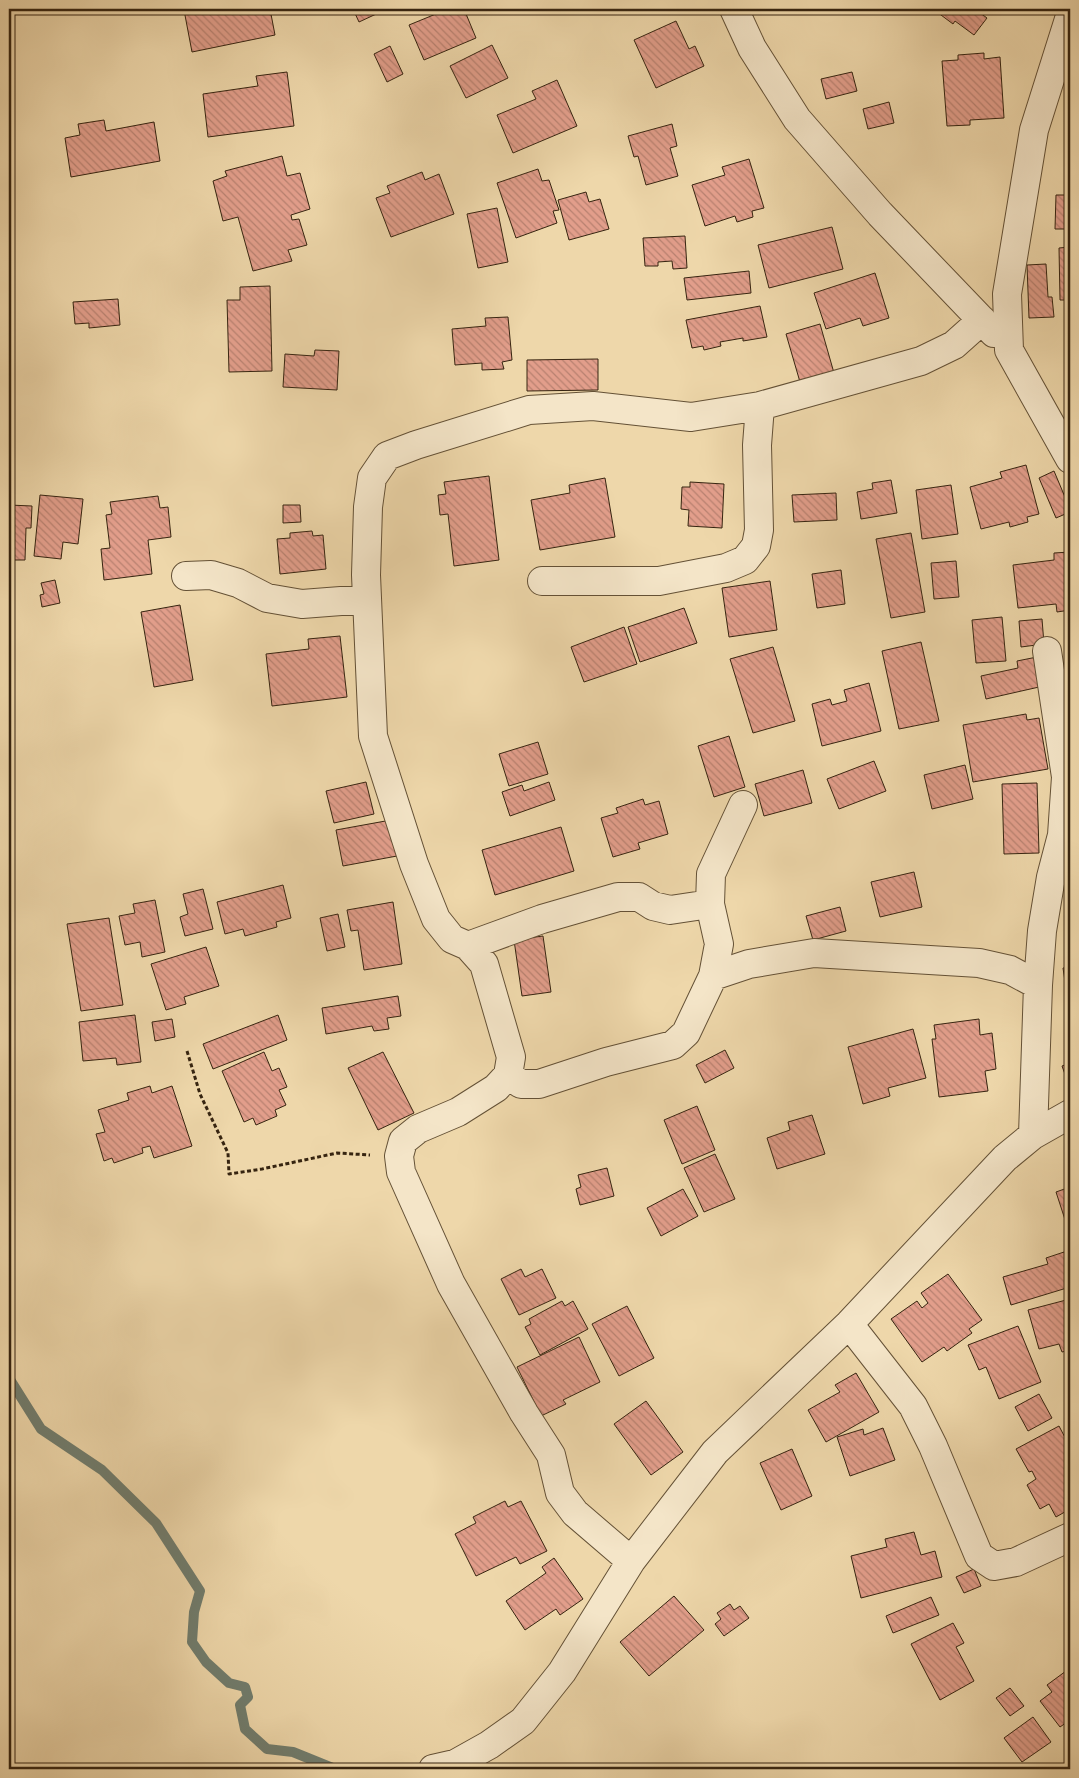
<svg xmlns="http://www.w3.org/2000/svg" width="1079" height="1778" viewBox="0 0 1079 1778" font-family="'IM FELL French Canon',serif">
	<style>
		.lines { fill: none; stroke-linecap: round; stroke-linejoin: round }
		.stream { stroke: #717d6e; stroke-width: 10 }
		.building { fill: url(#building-back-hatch); stroke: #362410 }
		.minor-casing { stroke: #645136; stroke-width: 30 }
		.path { stroke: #362410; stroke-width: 3; stroke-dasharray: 4 2.5; stroke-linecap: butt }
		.minor { stroke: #f4e5c8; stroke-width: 28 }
	</style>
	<defs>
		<pattern id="building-back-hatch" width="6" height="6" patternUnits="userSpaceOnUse" patternTransform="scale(1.25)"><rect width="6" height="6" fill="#e29e8b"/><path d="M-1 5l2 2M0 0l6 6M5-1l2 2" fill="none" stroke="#b88170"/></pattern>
	</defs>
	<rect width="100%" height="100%" fill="#eed7aa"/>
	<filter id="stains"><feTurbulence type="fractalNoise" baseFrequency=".004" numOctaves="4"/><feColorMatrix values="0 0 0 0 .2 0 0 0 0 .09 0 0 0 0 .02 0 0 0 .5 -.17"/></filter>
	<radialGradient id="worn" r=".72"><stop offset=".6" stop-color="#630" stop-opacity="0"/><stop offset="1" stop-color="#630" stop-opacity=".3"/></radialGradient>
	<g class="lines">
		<path class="stream" d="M 9,1378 L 41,1429 L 102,1470 L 156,1523 L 200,1591 L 194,1612 L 192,1642 L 206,1662 L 229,1683 L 245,1687 L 248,1697 L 240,1705 L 245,1729 L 267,1749 L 293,1752 L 335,1769"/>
	</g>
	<path class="building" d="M 191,9 L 270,9 L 275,35 L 192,52 L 184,10 Z
		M 353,9 L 387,9 L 359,22 Z
		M 448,9 L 464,9 L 476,38 L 424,60 L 409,25 Z
		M 937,9 L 975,9 L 987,18 L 974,35 L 955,21 L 953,24 L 937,12 Z
		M 676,21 L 689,49 L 695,46 L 704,66 L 656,88 L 634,40 Z
		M 492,45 L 508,78 L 466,98 L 450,66 Z
		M 390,46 L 403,74 L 387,82 L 374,54 Z
		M 984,53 L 984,59 L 1000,57 L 1004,118 L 970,120 L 970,125 L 947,126 L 942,61 L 958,60 L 958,55 Z
		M 287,72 L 294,126 L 208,137 L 203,94 L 258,86 L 256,76 Z
		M 852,72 L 857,91 L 826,99 L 821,79 Z
		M 557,80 L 577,126 L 513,153 L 497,115 L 536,99 L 532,91 Z
		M 889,102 L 894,123 L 868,129 L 863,109 Z
		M 104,120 L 106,131 L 154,122 L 160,161 L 71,177 L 65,138 L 80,135 L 78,124 Z
		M 672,124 L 677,146 L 670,148 L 678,176 L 646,185 L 638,156 L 634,157 L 628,136 Z
		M 282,156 L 287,176 L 300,173 L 310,209 L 291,215 L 292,220 L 299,219 L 307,245 L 288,250 L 292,261 L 253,271 L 238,217 L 223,221 L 213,181 L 227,176 L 225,171 Z
		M 749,159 L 764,208 L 752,211 L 753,217 L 737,222 L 735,216 L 705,226 L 692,185 L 725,175 L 722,167 Z
		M 538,169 L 542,181 L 549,180 L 559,210 L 553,211 L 557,223 L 516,238 L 497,183 Z
		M 422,172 L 425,180 L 439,174 L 454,214 L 391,237 L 376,198 L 390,193 L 387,186 Z
		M 586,192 L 589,202 L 600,199 L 609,229 L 569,240 L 558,200 Z
		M 1056,195 L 1070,195 L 1070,236 L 1067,236 L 1067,229 L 1055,229 Z
		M 497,208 L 508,262 L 478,268 L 467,214 Z
		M 832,227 L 843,269 L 769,288 L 758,245 Z
		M 685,236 L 687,268 L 673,269 L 672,261 L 658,262 L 658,266 L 645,266 L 643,238 Z
		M 1070,247 L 1070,300 L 1060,300 L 1059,248 Z
		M 1046,264 L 1048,297 L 1052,297 L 1054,317 L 1029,318 L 1027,265 Z
		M 749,271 L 751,293 L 687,300 L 684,278 Z
		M 875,273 L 889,318 L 863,326 L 860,318 L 826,329 L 814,293 Z
		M 270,286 L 272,371 L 229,372 L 227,300 L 240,300 L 240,287 Z
		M 118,299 L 120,325 L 89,328 L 89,323 L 75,324 L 73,302 Z
		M 760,306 L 767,337 L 743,341 L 743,338 L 720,342 L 721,346 L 704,350 L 703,346 L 692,348 L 686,320 Z
		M 508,317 L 512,360 L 502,362 L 504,369 L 482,370 L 482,363 L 455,365 L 452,329 L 486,326 L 485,318 Z
		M 820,324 L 834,373 L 800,382 L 786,334 Z
		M 315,350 L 339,351 L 337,390 L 283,387 L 285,354 L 314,356 Z
		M 598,359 L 598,390 L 527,391 L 527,360 Z
		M 1026,465 L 1039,514 L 1027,517 L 1028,522 L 1010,527 L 1009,522 L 981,529 L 970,487 L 1002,478 L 1000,472 Z
		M 1054,471 L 1070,509 L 1070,512 L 1056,518 L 1039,478 Z
		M 489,476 L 499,560 L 454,566 L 448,514 L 440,515 L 438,495 L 446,494 L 444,482 Z
		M 605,478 L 615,537 L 540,550 L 531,500 L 570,493 L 569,485 Z
		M 891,480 L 897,513 L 861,519 L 857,492 L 873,489 L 872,483 Z
		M 690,482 L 724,484 L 722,528 L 688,526 L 689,510 L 681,509 L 682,487 L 690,487 Z
		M 951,485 L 958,534 L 922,539 L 916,490 Z
		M 836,493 L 837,520 L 794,522 L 792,495 Z
		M 40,495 L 83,499 L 78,544 L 63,542 L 61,559 L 34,556 Z
		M 158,496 L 160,508 L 168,507 L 171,537 L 148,540 L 152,574 L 104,580 L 101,549 L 110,548 L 106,515 L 112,514 L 110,502 Z
		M 9,505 L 32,506 L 31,528 L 26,528 L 25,560 L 9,560 Z
		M 283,505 L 300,505 L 301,522 L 283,523 Z
		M 312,531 L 313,536 L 323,535 L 326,569 L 280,574 L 277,539 L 290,538 L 290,533 Z
		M 911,533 L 925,612 L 891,618 L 876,539 Z
		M 1070,552 L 1070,610 L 1057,612 L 1056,604 L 1018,608 L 1013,565 L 1054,560 L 1054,553 Z
		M 956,561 L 959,597 L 934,599 L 931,563 Z
		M 841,570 L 845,604 L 817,608 L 812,574 Z
		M 55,580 L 60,603 L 42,607 L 40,595 L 44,594 L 41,583 Z
		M 770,581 L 777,630 L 729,637 L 722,588 Z
		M 180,605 L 193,680 L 154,687 L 141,612 Z
		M 684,608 L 697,643 L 640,662 L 628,627 Z
		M 1002,617 L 1006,661 L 976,663 L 972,620 Z
		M 1042,619 L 1044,644 L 1021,647 L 1019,621 Z
		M 624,627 L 637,664 L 584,682 L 571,647 Z
		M 340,636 L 347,697 L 272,706 L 266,654 L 309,649 L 308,639 Z
		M 921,642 L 939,721 L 899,729 L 882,651 Z
		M 773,647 L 795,721 L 753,733 L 730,659 Z
		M 1042,656 L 1048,685 L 986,699 L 981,676 L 1018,668 L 1017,661 Z
		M 869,683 L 881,731 L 822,746 L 812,704 L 830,699 L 832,705 L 847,701 L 844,690 Z
		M 1026,714 L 1027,720 L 1039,718 L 1048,769 L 973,782 L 963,725 Z
		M 729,736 L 745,787 L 714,797 L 698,746 Z
		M 538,742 L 548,774 L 509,786 L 499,754 Z
		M 874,761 L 886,791 L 839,809 L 827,779 Z
		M 965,765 L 973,799 L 932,809 L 924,775 Z
		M 803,770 L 812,803 L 764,816 L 755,784 Z
		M 366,782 L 374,814 L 334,823 L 326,791 Z
		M 549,782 L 555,800 L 510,816 L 502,792 L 522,785 L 524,791 Z
		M 1037,783 L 1039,853 L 1004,854 L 1002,784 Z
		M 643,799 L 645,805 L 659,801 L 668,834 L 638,843 L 640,849 L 613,857 L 601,818 L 618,813 L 616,808 Z
		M 391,820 L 397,856 L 343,866 L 336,830 Z
		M 561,827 L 574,871 L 495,895 L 482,850 Z
		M 914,872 L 922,907 L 880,917 L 871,882 Z
		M 283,885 L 291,918 L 276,922 L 277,927 L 245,936 L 243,929 L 225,934 L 217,902 Z
		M 203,889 L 213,929 L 185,936 L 180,917 L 188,914 L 183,894 Z
		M 155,900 L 165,952 L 142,957 L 140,942 L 125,945 L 119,916 L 135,913 L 133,904 Z
		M 393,902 L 402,964 L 364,970 L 358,930 L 351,931 L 347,910 Z
		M 840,907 L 846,931 L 813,940 L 806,916 Z
		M 338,914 L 345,947 L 327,951 L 320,918 Z
		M 109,918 L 123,1005 L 81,1011 L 67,924 Z
		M 543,936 L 551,992 L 522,996 L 514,940 Z
		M 206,947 L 219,986 L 184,997 L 186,1004 L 166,1010 L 151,964 Z
		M 1070,967 L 1070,1015 L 1063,968 Z
		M 398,996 L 401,1016 L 387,1018 L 389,1029 L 374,1031 L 372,1026 L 326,1034 L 322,1008 Z
		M 135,1015 L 141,1062 L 117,1065 L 116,1058 L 83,1061 L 79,1022 Z
		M 278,1015 L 287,1040 L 213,1069 L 203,1044 Z
		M 172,1019 L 175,1037 L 155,1041 L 152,1022 Z
		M 979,1019 L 980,1035 L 992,1033 L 996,1069 L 985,1071 L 988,1091 L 939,1097 L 932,1039 L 936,1039 L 934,1025 Z
		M 913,1029 L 926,1078 L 888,1088 L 890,1096 L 863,1104 L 848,1047 Z
		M 725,1050 L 734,1068 L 705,1083 L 696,1065 Z
		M 264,1052 L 272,1071 L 279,1068 L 287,1087 L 279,1090 L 286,1105 L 275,1110 L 277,1116 L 256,1125 L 253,1118 L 244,1122 L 222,1071 Z
		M 383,1052 L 414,1113 L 378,1130 L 348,1068 Z
		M 1070,1063 L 1070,1088 L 1062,1066 Z
		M 150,1086 L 152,1093 L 172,1086 L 192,1146 L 154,1158 L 150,1146 L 142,1148 L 143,1153 L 114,1163 L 112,1158 L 104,1161 L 96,1134 L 105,1132 L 98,1110 L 129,1100 L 127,1093 Z
		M 697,1106 L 715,1150 L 682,1164 L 664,1120 Z
		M 812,1115 L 825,1154 L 777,1169 L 767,1138 L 790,1130 L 788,1122 Z
		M 715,1154 L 735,1199 L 704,1212 L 684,1168 Z
		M 607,1168 L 614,1196 L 580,1205 L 576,1189 L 581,1187 L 578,1175 Z
		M 1070,1187 L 1070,1235 L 1056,1192 Z
		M 683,1189 L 698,1216 L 661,1236 L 647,1208 Z
		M 1064,1252 L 1070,1272 L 1070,1287 L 1011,1305 L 1003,1277 L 1048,1264 L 1046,1258 Z
		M 521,1269 L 525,1277 L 542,1269 L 556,1298 L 519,1315 L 501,1279 Z
		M 948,1274 L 982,1320 L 969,1329 L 972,1333 L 947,1351 L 944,1347 L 922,1362 L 891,1319 L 917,1301 L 922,1308 L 928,1303 L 921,1293 Z
		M 1070,1299 L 1070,1350 L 1062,1352 L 1059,1344 L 1039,1349 L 1028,1310 Z
		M 562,1301 L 565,1306 L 573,1301 L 588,1329 L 540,1355 L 525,1327 L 531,1324 L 529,1319 Z
		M 627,1306 L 654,1358 L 619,1376 L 592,1324 Z
		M 1018,1326 L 1041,1382 L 999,1399 L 986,1367 L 979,1370 L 968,1345 Z
		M 579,1337 L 600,1382 L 563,1400 L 566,1404 L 541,1416 L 517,1367 Z
		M 856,1373 L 879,1412 L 826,1442 L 808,1410 L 840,1392 L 835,1385 Z
		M 1039,1394 L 1052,1418 L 1028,1431 L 1015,1407 Z
		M 646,1401 L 683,1452 L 651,1475 L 614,1424 Z
		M 1059,1426 L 1070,1447 L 1070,1509 L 1056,1517 L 1049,1504 L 1040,1509 L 1027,1485 L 1036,1479 L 1032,1471 L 1029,1472 L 1016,1449 Z
		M 883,1428 L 895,1460 L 850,1476 L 837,1437 L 863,1429 L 864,1435 Z
		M 792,1449 L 812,1496 L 781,1510 L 760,1463 Z
		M 505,1501 L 508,1507 L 521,1501 L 547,1551 L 520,1564 L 516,1557 L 476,1576 L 455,1534 L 476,1523 L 473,1517 Z
		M 914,1532 L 921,1555 L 935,1551 L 942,1577 L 861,1598 L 851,1556 L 887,1547 L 885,1539 Z
		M 554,1558 L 583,1599 L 560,1615 L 556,1609 L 525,1630 L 506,1601 L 546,1573 L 542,1567 Z
		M 974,1569 L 981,1586 L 964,1593 L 956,1577 Z
		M 674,1596 L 704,1630 L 649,1676 L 620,1642 Z
		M 931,1597 L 939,1615 L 893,1633 L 886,1616 Z
		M 730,1604 L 734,1610 L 740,1606 L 749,1618 L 724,1636 L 715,1624 L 721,1619 L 717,1613 Z
		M 953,1623 L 964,1643 L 956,1647 L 974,1681 L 940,1700 L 911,1644 Z
		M 1066,1671 L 1070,1676 L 1070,1720 L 1060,1727 L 1040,1701 L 1052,1692 L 1047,1685 Z
		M 1010,1688 L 1024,1706 L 1010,1716 L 996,1698 Z
		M 1033,1717 L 1051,1742 L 1022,1762 L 1004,1738 Z"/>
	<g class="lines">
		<defs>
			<path id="minor" d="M 734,9 L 752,48 L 797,119 L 880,214 L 994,333
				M 1070,16 L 1034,130 L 1007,294 L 1009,350 L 1070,459
				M 186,576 L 211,575 L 238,583 L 267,598 L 302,604 L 367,599
				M 542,581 L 659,581 L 726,568 L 745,560 L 756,546 L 759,530 L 757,445 L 760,406
				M 468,946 L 542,919 L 618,897 L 639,897 L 653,906 L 670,910 L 710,904
				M 713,976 L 749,964 L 814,953 L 979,963 L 1010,970 L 1038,985
				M 508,1075 L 521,1084 L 539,1084 L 606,1062 L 673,1045 L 686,1033 L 713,976 L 719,944 L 710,904 L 711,874 L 743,805
				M 1033,1135 L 1038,985 L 1042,931 L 1051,877 L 1062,835 L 1066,777 L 1047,651
				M 849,1324 L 913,1406 L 933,1446 L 979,1556 L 994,1566 L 1016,1562 L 1070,1537
				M 631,1561 L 575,1513 L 560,1493 L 551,1455 L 524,1413 L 451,1284 L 401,1172 L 399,1156 L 403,1141 L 418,1129 L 458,1112 L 496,1088 L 508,1075 L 511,1057 L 484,964 L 468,946 L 452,939 L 436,919 L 414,864 L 373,736 L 366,575 L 368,507 L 372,478 L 387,456 L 416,445 L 529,410 L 593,406 L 691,417 L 760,406 L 921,361 L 954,345 L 982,320
				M 433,1769 L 455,1764 L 489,1745 L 523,1721 L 562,1672 L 631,1561 L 715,1452 L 849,1324 L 1005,1158 L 1033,1135 L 1070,1114"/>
		</defs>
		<use href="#minor" class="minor-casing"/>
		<path class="path" d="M 187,1051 L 200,1094 L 228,1153 L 229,1174 L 262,1169 L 337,1153 L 370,1155"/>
		<use href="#minor" class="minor"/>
	</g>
	<rect width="1079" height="1778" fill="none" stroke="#eed7aa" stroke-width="30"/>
	<rect x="10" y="10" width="1059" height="1758" fill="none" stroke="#362410" stroke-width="2.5"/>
	<rect x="15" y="15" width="1049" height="1748" fill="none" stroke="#362410"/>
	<rect width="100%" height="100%" filter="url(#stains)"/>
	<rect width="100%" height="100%" fill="url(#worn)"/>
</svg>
